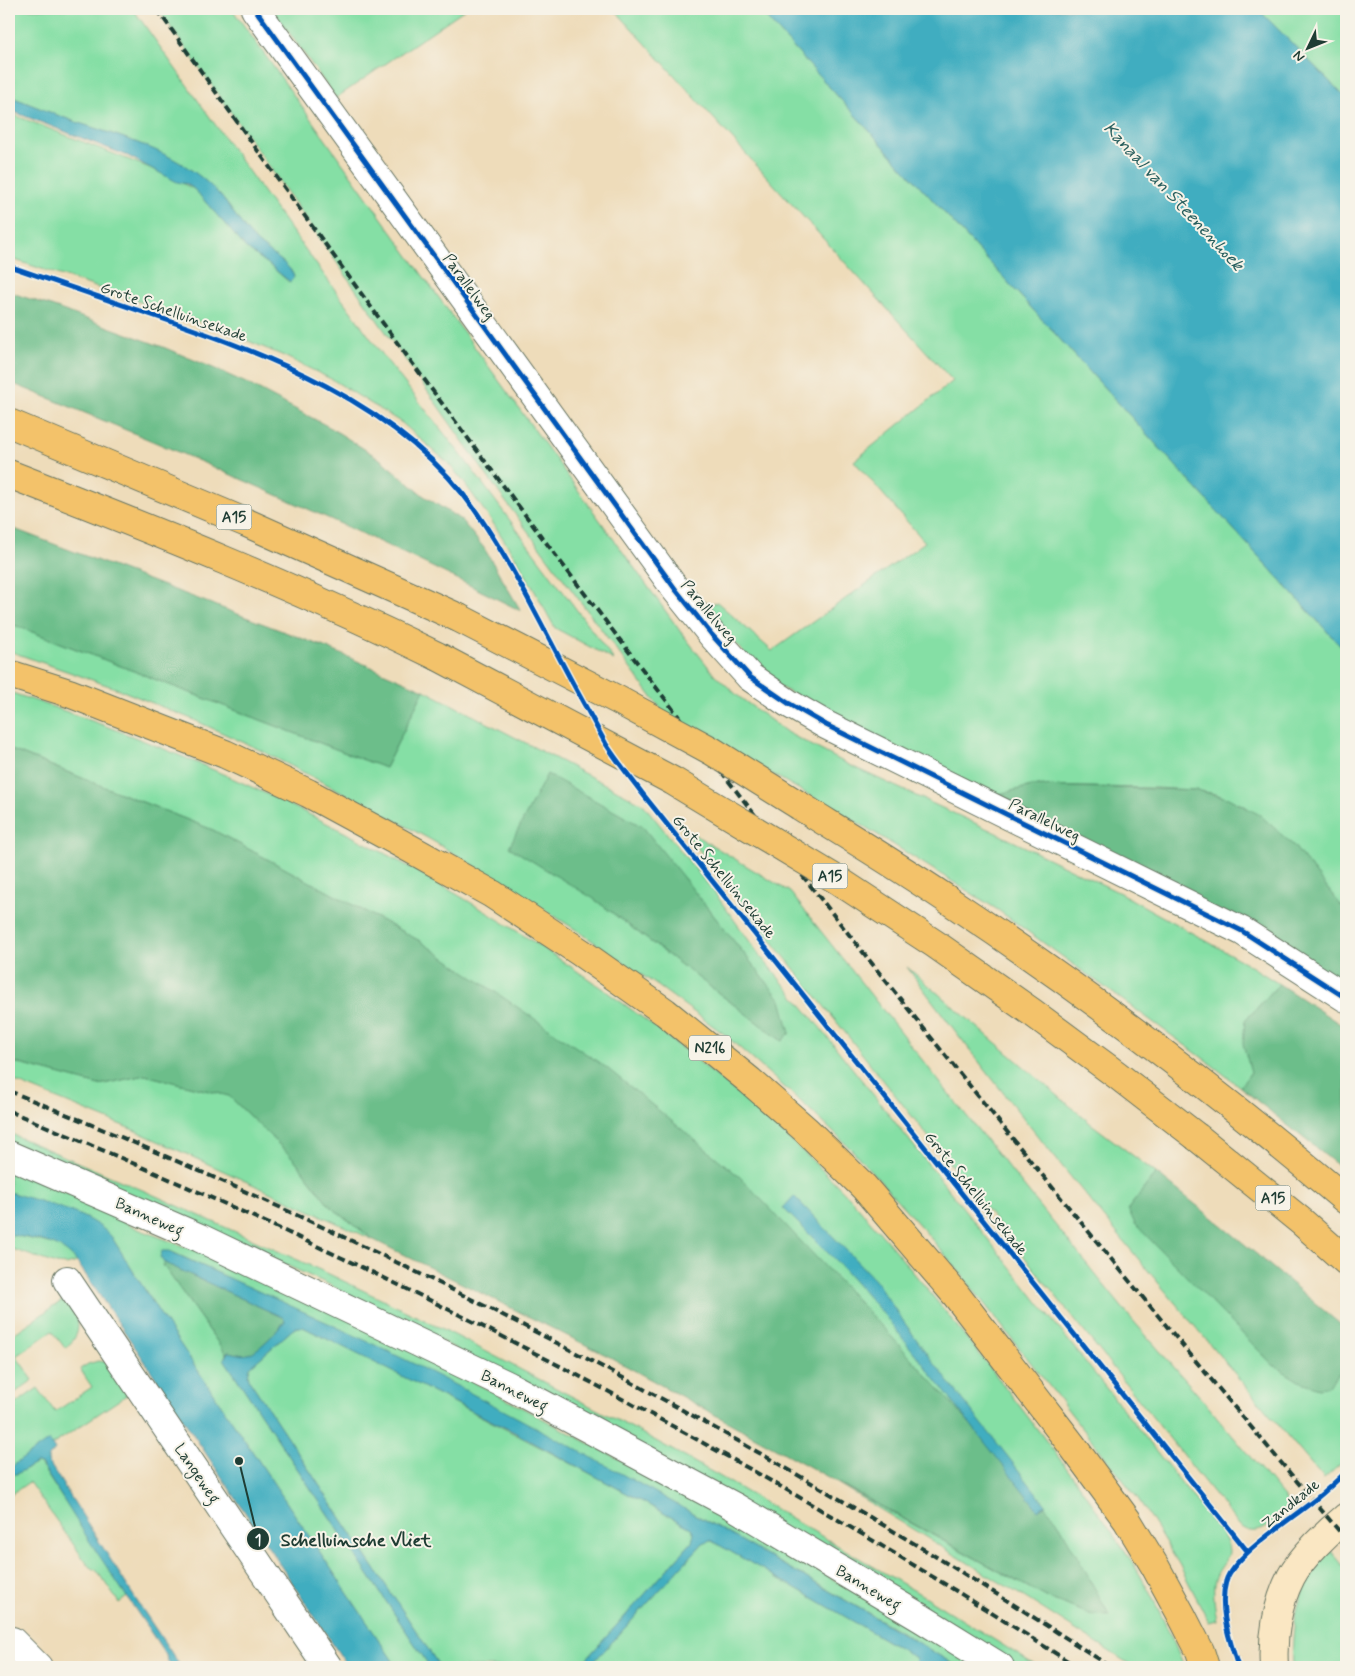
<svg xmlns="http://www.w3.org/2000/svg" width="1355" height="1676" viewBox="0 0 1355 1676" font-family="Mynerve,sans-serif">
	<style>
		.green { fill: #85dfa5; stroke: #528e6c; fill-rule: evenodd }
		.forest { fill: #6cbe8a; stroke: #467e5f }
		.water { fill: #41adc0; stroke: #30757a }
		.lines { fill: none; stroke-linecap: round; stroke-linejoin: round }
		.street-casing { stroke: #677563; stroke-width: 30 }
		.secondary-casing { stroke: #677563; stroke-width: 30 }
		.primary-casing { stroke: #677563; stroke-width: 30 }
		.highway-casing { stroke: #677563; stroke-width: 30 }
		.street { stroke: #fff; stroke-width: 28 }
		.secondary { stroke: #fae7c3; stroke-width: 28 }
		.primary { stroke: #f3c26a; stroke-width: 28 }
		.highway { stroke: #f3c26a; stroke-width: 28 }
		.rail { stroke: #1f3d34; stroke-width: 4; stroke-dasharray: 8 4; stroke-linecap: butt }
		.highway-bridge-casing { stroke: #677563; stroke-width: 30; stroke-linecap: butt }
		.highway-bridge { stroke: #f3c26a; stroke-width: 28 }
		.cycleway-casing { stroke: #f7f3e8; stroke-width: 8 }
		.cycleway { stroke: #0057b8; stroke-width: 5 }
		.labels { text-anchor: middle; stroke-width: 4; stroke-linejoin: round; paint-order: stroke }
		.shield { fill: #f7f3e8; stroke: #60746a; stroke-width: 1 }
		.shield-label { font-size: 15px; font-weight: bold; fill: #1f3d34 }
		.street-label { font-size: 16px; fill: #1f3d34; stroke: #f7f3e8 }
		.water-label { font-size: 18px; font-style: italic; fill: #295f5e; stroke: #f7f3e8 }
		.leader { fill: none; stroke: #1f3d34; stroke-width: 2 }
		.callout-dot { fill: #1f3d34; stroke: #f7f3e8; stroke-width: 2 }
		.mark-label { font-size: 15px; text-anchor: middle; font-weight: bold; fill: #fff }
		.callout-label { font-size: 18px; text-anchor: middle; font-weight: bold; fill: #1f3d34; stroke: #f7f3e8; stroke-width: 4; stroke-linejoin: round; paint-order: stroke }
	</style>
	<rect width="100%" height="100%" fill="#f7f3e8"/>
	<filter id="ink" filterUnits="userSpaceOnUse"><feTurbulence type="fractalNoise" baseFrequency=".02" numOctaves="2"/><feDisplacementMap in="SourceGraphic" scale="10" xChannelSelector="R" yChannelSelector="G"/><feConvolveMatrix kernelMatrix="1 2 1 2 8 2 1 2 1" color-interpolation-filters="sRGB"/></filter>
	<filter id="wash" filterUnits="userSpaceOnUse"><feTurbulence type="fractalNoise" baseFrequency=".0096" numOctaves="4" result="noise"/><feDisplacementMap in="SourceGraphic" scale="20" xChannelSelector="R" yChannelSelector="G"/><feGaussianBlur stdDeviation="1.12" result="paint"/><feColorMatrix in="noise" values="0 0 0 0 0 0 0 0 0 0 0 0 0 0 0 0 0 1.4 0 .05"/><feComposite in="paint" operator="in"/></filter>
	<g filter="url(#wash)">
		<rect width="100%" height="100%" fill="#eedcba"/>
		<path class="green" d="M 9,9 L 133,9 L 261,189 L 388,362 L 465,460 L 614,660 L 555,628 L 521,566 L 493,523 L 463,481 L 447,462 L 402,423 L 333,380 L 284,356 L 215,327 L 9,258 L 9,113 L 150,168 L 194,189 L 247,249 L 267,263 L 289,282 L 294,277 C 291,264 266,251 256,241 C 239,224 228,201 210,185 C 172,150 120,137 73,121 C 51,113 30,104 9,96 Z
			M 158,9 L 232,9 L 421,273 L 680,631 L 714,674 L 738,696 L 788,733 L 851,766 L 990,830 L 1120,893 L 1246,963 L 1279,984 L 1245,1021 L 1251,1072 L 1240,1087 L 1207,1061 L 998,910 L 867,828 L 663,712 L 500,494 Z
			M 272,9 L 465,9 L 336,98 Z
			M 614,9 L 758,9 L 1346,652 L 1346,912 L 1293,845 L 1245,806 L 1216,794 L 1196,790 L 1155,788 L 1032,786 L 991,796 L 770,682 L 702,607 L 717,602 L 772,651 L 925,542 L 854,461 L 953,381 Z
			M 1258,9 L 1346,9 L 1346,98 Z
			M 9,623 L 385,768 L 424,690 L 643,804 L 714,892 L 761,957 L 810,1015 L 1222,1534 C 1240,1560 1218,1560 1214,1584 C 1213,1596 1215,1608 1217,1620 L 1209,1622 L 1179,1564 L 1139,1500 L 957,1269 L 923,1229 L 853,1151 L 807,1107 L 724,1034 L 658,986 L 581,933 L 517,892 L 433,841 L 371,807 L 258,749 L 194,720 L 118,689 L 9,651 ZM 683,877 L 767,983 L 782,1041 L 594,899 Z
			M 9,692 C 250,771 482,891 682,1048 C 741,1095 799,1145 852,1200 C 866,1216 879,1232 893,1248 C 930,1292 966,1337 1002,1383 C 1034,1425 1066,1466 1096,1509 C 1111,1531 1127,1552 1140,1575 C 1157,1605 1171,1635 1184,1667 L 1134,1667 L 1024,1597 L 837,1483 L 1048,1598 L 1092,1615 L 420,941 L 213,830 L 9,749 Z
			M 680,826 L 790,892 L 953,1099 L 1129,1316 L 1202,1399 L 1291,1506 C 1275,1520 1259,1543 1238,1524 Z
			M 907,967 L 1090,1123 L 1156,1173 L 1128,1209 L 1329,1385 L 1346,1366 L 1346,1459 L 1324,1479 C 1182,1311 1038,1144 907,967 Z
			M 9,1061 L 99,1085 L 145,1075 L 229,1096 L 295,1160 L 331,1207 L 374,1240 L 136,1131 L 9,1079 Z
			M 9,1133 L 147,1192 L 331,1275 L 441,1328 L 638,1431 L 719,1476 L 927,1598 L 1038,1667 L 1015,1667 L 921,1608 L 438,1339 L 328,1284 L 144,1201 L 9,1145 Z
			M 9,1169 L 62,1190 L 138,1229 L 188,1248 L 198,1245 L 402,1344 L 726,1516 L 981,1667 L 958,1667 L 898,1630 L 698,1516 L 546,1434 L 413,1364 L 303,1312 L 170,1251 L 160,1257 L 165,1263 L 163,1265 L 226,1354 L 224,1359 L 430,1667 L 397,1667 L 160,1314 L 111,1236 L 86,1218 L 9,1192 Z
			M 9,1234 L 58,1245 L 69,1252 L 77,1262 L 66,1265 L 56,1264 L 9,1248 Z
			M 69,1296 C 77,1317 86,1332 65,1348 L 52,1331 L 16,1356 L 33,1380 L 9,1397 L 9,1337 Z
			M 297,1327 L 303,1327 C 434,1391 563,1458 691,1528 L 694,1533 L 692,1542 L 579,1667 L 440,1667 L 250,1381 L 248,1375 L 250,1367 L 292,1330 Z
			M 98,1361 L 106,1362 L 134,1390 L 52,1445 L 49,1441 L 16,1474 L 37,1463 L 40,1464 L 127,1597 L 119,1603 L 97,1571 L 88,1565 L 29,1482 L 9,1496 L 9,1408 L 38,1388 L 55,1412 L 92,1387 L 80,1369 L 88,1364 Z
			M 710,1540 L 808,1595 L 916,1658 L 915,1667 L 589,1667 L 703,1543 Z
			M 1331,1551 L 1346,1569 L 1346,1667 L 1293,1667 C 1291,1623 1297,1583 1331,1551 Z"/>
		<path class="forest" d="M 9,292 L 51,306 L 163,347 L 213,368 L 246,383 L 331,428 L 380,459 L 424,496 L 461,520 L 484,548 L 521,611 C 354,526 183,452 9,382 Z
			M 9,527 L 327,648 L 424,690 L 385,768 L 9,623 Z
			M 9,749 L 213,830 L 420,941 L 607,1068 L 740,1177 L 890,1335 L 1057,1520 L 1110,1616 L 1092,1615 L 1048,1598 L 608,1356 L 374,1240 L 331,1207 L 295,1160 L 229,1096 L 145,1075 L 99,1085 L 9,1061 Z
			M 547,774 L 643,827 L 781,1000 L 790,1033 L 782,1041 L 594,899 L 509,847 Z
			M 1032,786 L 1196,790 L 1228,798 L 1260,815 L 1293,845 L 1346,912 L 1346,987 L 991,796 Z
			M 1279,984 L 1346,1028 L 1346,1172 L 1240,1087 L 1251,1072 L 1243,1044 L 1245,1021 Z
			M 1156,1173 L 1230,1232 L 1346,1329 L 1346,1366 L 1329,1385 L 1319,1388 L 1299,1381 L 1273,1365 L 1135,1224 L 1128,1209 Z
			M 165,1263 L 284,1318 L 285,1321 C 278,1330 259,1351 249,1354 C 242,1356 235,1353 228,1352 L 226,1354 L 163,1265 Z"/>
		<path class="water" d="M 758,9 L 1258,9 L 1346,98 L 1346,652 Z
			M 9,96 C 30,104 51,113 73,121 C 120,137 173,150 210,185 C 228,201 239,224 256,241 C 266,251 291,264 294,277 L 290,282 L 267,263 L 247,249 L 194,189 L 187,184 L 177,182 L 128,156 L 9,110 Z
			M 9,1192 C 40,1202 89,1212 111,1236 L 160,1314 L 397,1667 L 348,1667 L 143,1359 L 77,1262 C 59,1239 35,1241 9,1234 Z
			M 794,1196 L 875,1280 L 901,1318 L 930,1358 L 1046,1505 L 1038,1510 L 886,1317 L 837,1262 L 783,1208 Z
			M 162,1251 L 169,1251 C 251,1288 333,1324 414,1364 C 538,1427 660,1494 780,1563 C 840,1597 899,1631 958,1667 L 915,1667 L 916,1658 L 808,1595 L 710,1540 L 703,1543 L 589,1667 L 579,1667 L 692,1542 L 694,1533 L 691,1528 L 512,1431 L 303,1327 L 297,1327 L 292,1330 L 250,1367 L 248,1375 L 250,1381 L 440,1667 L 430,1667 L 224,1359 L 228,1352 C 235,1353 242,1356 248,1354 C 259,1351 278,1330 285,1321 L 284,1318 L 165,1263 L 160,1257 Z
			M 49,1440 L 55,1450 L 48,1458 L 48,1461 L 135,1598 L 181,1667 L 172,1667 L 167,1661 L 166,1655 L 90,1542 L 41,1464 L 37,1463 L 16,1474 L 12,1474 L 11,1468 L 15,1464 Z"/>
	</g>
	<g filter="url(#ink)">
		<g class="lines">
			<defs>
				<path id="street" d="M 255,9 L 676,590 L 712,635 L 750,677 L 788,703 L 826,725 L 1242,931 L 1346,998
					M 9,1155 L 200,1238 L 509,1386 L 735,1507 L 921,1618 L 1000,1667
					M 67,1280 L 328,1667
					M 12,1641 L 38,1667"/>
				<path id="secondary" d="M 1274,1667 C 1272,1637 1277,1604 1291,1577 C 1301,1557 1329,1531 1346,1517"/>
				<path id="primary" d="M 9,674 L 69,693 L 225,754 L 308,793 L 400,843 L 492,894 L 580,952 L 665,1012 L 750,1081 L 806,1130 L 864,1187 L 956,1295 L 1071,1444 L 1127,1520 L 1156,1568 L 1182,1616 L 1200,1651 L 1205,1667"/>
				<path id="highway" d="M 9,423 L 247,523 L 457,617
					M 9,474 C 153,530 298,588 437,656
					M 800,806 C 853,839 906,871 957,906 C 1092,996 1222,1095 1346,1200
					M 1197,1137 L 1302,1222 L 1346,1261"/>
			</defs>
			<use href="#street" class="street-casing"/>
			<use href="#secondary" class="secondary-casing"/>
			<use href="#primary" class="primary-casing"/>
			<use href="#highway" class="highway-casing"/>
			<use href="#street" class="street"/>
			<use href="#secondary" class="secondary"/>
			<use href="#primary" class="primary"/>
			<use href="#highway" class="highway"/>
			<path class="rail" d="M 157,9 C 529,537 927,1048 1346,1539
				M 9,1091 C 394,1245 764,1441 1111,1667
				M 9,1111 C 250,1210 486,1322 714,1449 C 837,1517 958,1591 1077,1667"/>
			<defs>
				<path id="highway-bridge" d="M 457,617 L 618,700 L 712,751 L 800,806
					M 437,656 L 673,781 L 839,881 L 935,944 L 1033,1013 L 1117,1075 L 1197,1137"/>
			</defs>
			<use href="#highway-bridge" class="highway-bridge-casing"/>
			<use href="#highway-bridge" class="highway-bridge"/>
			<defs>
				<path id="cycleway" d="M 255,9 L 676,590 L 712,635 L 750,677 L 788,703 L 826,725 L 1242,931 L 1346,998
					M 9,266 C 53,281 96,296 140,311 C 262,352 401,402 477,513 C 518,573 548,639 583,702 C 591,716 598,730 606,744 C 617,761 630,777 642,793 L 1248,1552
					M 1238,1667 C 1230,1640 1218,1610 1226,1581 C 1232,1557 1291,1519 1312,1502 C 1324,1493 1335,1482 1346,1472"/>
			</defs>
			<use href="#cycleway" class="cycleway-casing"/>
			<use href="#cycleway" class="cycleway"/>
		</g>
	</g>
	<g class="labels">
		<g class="shield">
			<rect x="216.5" y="504.5" width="35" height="25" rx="4"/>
			<rect x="812.5" y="863.5" width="35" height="25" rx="4"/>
			<rect x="689" y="1035.5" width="42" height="25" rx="4"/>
			<rect x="1255.5" y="1185.5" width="35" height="25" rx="4"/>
		</g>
		<g class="shield-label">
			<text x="234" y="522">A15</text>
			<text x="830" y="881">A15</text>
			<text x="710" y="1053">N216</text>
			<text x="1273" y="1203">A15</text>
		</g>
		<g class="street-label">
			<text transform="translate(470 286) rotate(54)" y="6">Parallelweg</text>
			<text transform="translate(174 311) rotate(19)" y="6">Grote Schelluinsekade</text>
			<text transform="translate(710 611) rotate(50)" y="6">Parallelweg</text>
			<text transform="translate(1045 819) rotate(26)" y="6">Parallelweg</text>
			<text transform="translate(725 876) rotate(51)" y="6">Grote Schelluinsekade</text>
			<text transform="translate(977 1193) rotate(51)" y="6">Grote Schelluinsekade</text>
			<text transform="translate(150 1216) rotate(24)" y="6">Banneweg</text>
			<text transform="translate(515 1390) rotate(27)" y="6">Banneweg</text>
			<text transform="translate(198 1473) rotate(56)" y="6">Langeweg</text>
			<text transform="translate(1290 1503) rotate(-39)" y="6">Zandkade</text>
			<text transform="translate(869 1587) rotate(31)" y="6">Banneweg</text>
		</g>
		<g class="water-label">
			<text transform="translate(1174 196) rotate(47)" y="6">Kanaal van Steenenhoek</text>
		</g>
	</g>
	<path class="leader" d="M239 1461L258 1539"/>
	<g class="callout-dot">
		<circle cx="239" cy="1461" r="5"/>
		<circle cx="258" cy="1539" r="12"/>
	</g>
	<g class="mark-label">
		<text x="258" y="1545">1</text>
	</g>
	<g class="callout-label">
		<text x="356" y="1546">Schelluinsche Vliet</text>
	</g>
	<rect width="1355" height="1676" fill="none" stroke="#f7f3e8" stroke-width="30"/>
	<g transform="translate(1308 48) rotate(227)" stroke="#f7f3e8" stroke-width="4" paint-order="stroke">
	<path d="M0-4L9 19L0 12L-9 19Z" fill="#1f3d34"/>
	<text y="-8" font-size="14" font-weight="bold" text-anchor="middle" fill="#1f3d34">N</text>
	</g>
</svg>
